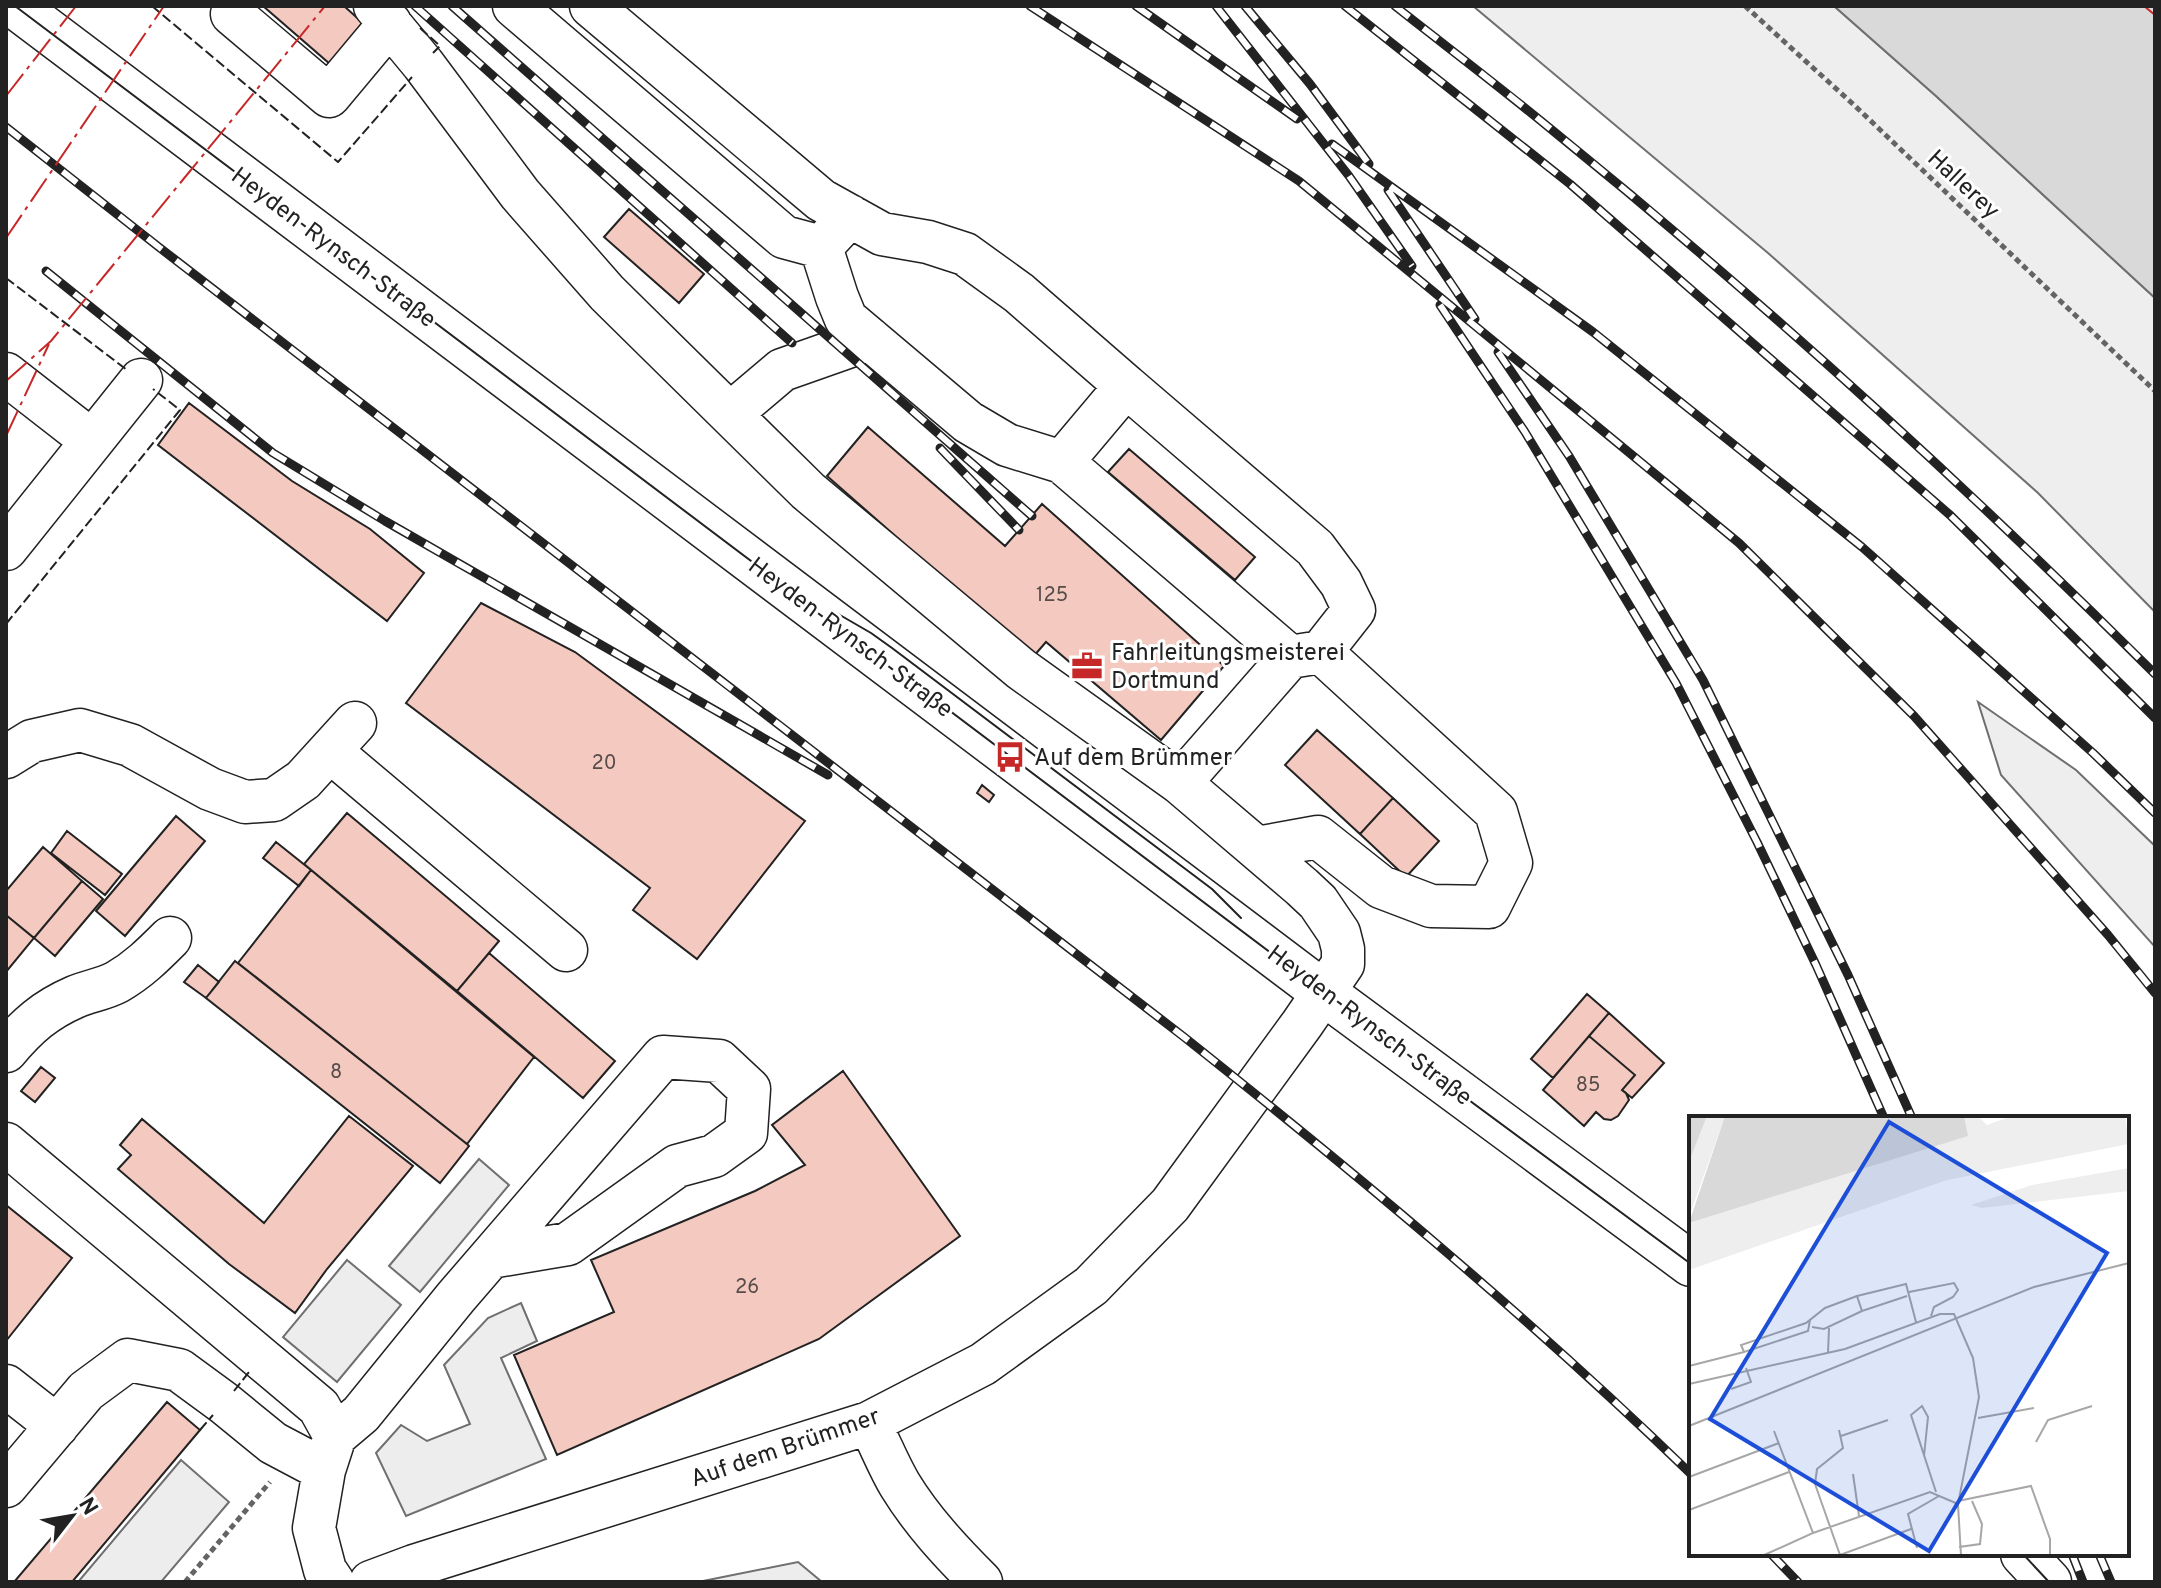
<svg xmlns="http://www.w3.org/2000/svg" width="2161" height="1588" viewBox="0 0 2161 1588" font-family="Overpass,sans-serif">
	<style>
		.green { fill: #eee; stroke: #6f6f6f; stroke-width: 2 }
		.parking { fill: #ededed; stroke: #6f6f6f; stroke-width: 2 }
		.water { fill: #d9d9d9; stroke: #6f6f6f; stroke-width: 2 }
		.building { fill: #f3c9c0; stroke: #222; stroke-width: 2 }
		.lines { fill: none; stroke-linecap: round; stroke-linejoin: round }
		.minor-casing { stroke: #222; stroke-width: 45 }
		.major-casing { stroke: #222; stroke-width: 47 }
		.path { stroke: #646464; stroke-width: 5; stroke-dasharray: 6 4; stroke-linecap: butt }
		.minor { stroke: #fff; stroke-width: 42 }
		.major { stroke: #fff; stroke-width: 44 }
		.tram { stroke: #222; stroke-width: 2 }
		.rail-casing { stroke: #222; stroke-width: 9 }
		.rail { stroke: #fff; stroke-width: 6; stroke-dasharray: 18; stroke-linecap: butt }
		.fence { stroke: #222; stroke-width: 2; stroke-dasharray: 10 4; stroke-linecap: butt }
		.power { stroke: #c62828; stroke-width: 2; stroke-dasharray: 28 6 4 6; stroke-linecap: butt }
		.labels { text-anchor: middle; stroke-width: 6; stroke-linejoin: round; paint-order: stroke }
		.number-label { font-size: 20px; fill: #564c4a }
		.street-label { font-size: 24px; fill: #222; stroke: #fff }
		.poi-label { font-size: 24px; fill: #222; stroke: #fff; text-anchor: start }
		.inset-road { fill: none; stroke: #a7a7a7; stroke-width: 2 }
		.view { fill: #1d4ed8; fill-opacity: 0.15; stroke: #1d4ed8; stroke-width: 4 }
		.inset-edge { fill: none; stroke: #222; stroke-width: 4 }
	</style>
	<rect width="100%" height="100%" fill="#fff"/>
	<path class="green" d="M 1473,6 L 1834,6 L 1936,96 L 2155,298 L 2155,612 L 2038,493 L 1768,253 Z
		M 1978,702 L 2076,770 L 2155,846 L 2155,947 L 2001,775 Z"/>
	<path class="parking" d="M 479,1159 L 509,1185 L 420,1292 L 389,1266 Z
		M 347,1260 L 401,1305 L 337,1382 L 283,1337 Z
		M 521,1303 L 537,1341 L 501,1358 L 546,1459 L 406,1516 L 376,1453 L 401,1425 L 427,1441 L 470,1424 L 444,1365 L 488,1318 Z
		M 181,1460 L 229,1502 L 161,1582 L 78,1582 Z
		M 798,1562 L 822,1582 L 698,1582 Z"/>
	<path class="water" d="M 1834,6 L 2155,6 L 2155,298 L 1936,96 Z"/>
	<path class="building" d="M 263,6 L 344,6 L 364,24 L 330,64 Z
		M 629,209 L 704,274 L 679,303 L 604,237 Z
		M 189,403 L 292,481 L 370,529 L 424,573 L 387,621 L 158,445 Z
		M 868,427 L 1005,546 L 1042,504 L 1224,666 L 1161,740 L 1046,642 L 1033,657 L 827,476 Z
		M 1129,449 L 1255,557 L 1235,580 L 1108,472 Z
		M 481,603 L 575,652 L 805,821 L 697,959 L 633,910 L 650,888 L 406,703 Z
		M 1317,730 L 1393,798 L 1360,834 L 1285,765 Z
		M 982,785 L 994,795 L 989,802 L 977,793 Z
		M 1393,798 L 1439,841 L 1406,877 L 1360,834 Z
		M 347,813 L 499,941 L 457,991 L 304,864 Z
		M 176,816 L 205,841 L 125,936 L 96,911 Z
		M 67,831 L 122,874 L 105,895 L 51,853 Z
		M 276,842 L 311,870 L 299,886 L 263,858 Z
		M 43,847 L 82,881 L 34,938 L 6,915 L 6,891 Z
		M 311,870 L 534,1057 L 467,1144 L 238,963 Z
		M 82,881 L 103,899 L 55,956 L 34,938 Z
		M 6,915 L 34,938 L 6,972 Z
		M 489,953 L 615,1061 L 583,1098 L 457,991 Z
		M 235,961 L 467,1144 L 469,1146 L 440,1183 L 206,998 Z
		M 198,965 L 219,982 L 206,998 L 184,982 Z
		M 1587,994 L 1609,1013 L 1553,1078 L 1531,1059 Z
		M 1609,1013 L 1664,1063 L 1632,1098 L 1622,1090 L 1635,1075 L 1589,1036 Z
		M 1589,1036 L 1635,1075 L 1622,1090 L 1626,1093 L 1629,1100 L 1618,1116 L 1611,1120 L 1604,1119 L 1596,1112 L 1584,1126 L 1543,1090 Z
		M 41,1067 L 55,1078 L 35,1102 L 21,1091 Z
		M 843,1071 L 960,1236 L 819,1339 L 557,1455 L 514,1355 L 614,1312 L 591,1260 L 755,1191 L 805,1165 L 772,1125 Z
		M 349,1116 L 413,1166 L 327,1269 L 295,1313 L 229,1264 L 118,1169 L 131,1155 L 120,1145 L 142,1119 L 264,1223 Z
		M 6,1205 L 72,1258 L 6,1341 Z
		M 167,1402 L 200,1430 L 72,1582 L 14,1582 Z"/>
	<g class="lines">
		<defs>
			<path id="minor" d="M 514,6 L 784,237 L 821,247 L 850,216
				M 591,6 L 821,200 L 882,234 L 928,242 L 965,254 L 1019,293 L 1126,386
				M 232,14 L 329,96 L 390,23
				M 821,247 L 837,297 L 846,319 L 968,422 L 1007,445 L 1062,462
				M 6,374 L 92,441
				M 730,414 L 782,370 L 870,339
				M 6,549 L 141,380
				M 330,751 L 566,950
				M 6,757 L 32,741 L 80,730 L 130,745 L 210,789 L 245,802 L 274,800 L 303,780 L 355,723
				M 1180,783 L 1290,657 L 1321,652 L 1354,610 L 1341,583 L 1315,548 L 1126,386 L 1062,462 L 1290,657
				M 1257,848 L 1318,837 L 1381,887 L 1431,906 L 1489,907 L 1511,863 L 1496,812 L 1321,652
				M 6,1051 C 27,1026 45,1010 75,997 C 89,991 104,989 117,982 C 138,970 153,955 170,938
				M 6,1144 L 319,1407 L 335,1436 L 324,1470 L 314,1528 L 325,1570 L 333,1582
				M 6,1386 L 57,1426
				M 869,1423 C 880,1443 888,1465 900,1485 C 922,1521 951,1552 981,1582
				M 335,1436 L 361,1414 L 456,1297 L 663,1057 L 719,1061 L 749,1089 L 746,1133 L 714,1156 L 677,1166 L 568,1244 L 491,1257
				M 6,1486 L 86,1391 L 128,1360 L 179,1370 L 224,1403 L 273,1443 L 324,1470
				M 371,1582 L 414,1566 L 869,1423 L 983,1364 L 1091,1286 L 1170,1205 L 1302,1024 L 1343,964 L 1343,949 L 1339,933 L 1318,902 L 1302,887 L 1180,783 L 1021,669 L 808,491 L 607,293 L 520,194 L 423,64 L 375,6"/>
			<path id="major" d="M 15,6 L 1324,993 L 1691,1264
				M 2023,1554 L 2049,1582"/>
		</defs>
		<use href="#minor" class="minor-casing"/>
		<use href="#major" class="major-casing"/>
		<path class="path" d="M 1745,6 L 1854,105 L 2155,391
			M 185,1582 L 270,1482"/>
		<use href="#minor" class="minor"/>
		<use href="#major" class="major"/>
		<path class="tram" d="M 15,6 L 1324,993 L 1691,1264
			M 833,611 L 871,633 L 892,648 L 1212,889 L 1241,918
			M 2023,1554 L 2049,1582"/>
		<defs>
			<path id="rail" d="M 415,6 L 792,343
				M 452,6 L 1032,516
				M 1030,6 L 1299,181 L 1739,543 L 1914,716 L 2108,935 L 2155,993
				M 1136,6 L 1297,119
				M 1216,6 L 1349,176 L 1412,266
				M 1245,6 L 1310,84 L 1369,164
				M 1345,6 L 1570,184 L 1950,515 L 2155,718
				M 1395,6 C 1447,47 1500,87 1552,130 C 1762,300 1963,483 2155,674
				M 6,127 L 160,248 L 1184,1037 C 1359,1176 1530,1318 1691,1474
				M 1332,144 L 1593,332 L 1862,547 L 2093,753 L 2155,813
				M 1388,190 L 1475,319
				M 46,271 L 273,453 L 385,521 L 828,775
				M 1440,305 L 1525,432 L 1676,683 L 1757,842 L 1816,965 L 1884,1118
				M 1498,352 L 1569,456 L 1703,680 L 1848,975 L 1912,1118
				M 940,448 L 1019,530
				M 1771,1554 L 1798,1582
				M 2072,1554 L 2083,1582
				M 2099,1554 L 2111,1582"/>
		</defs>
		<use href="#rail" class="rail-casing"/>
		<use href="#rail" class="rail"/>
		<path class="fence" d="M 152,6 L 338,162 L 412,77
			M 420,28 L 440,46 L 433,53
			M 6,278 L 127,370
			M 6,624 L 180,410 L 153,389
			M 234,1391 L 249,1372 L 246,1370
			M 200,1430 L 213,1415"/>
		<path class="power" d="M 2144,6 L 2155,15
			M 6,96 L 76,6
			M 6,238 L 164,6
			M 6,381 L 51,341 L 325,6
			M 6,436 L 49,344"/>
	</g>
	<defs>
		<symbol id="office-bare" viewBox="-9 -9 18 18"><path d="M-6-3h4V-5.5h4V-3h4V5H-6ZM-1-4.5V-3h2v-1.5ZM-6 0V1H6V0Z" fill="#c62828" stroke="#fff" stroke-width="2.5" paint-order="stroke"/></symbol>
		<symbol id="bus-bare" viewBox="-9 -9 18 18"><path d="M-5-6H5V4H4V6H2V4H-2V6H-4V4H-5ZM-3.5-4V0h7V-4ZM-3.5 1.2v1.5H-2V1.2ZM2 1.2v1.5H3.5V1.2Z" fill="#c62828" stroke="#fff" stroke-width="2.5" paint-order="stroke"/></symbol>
	</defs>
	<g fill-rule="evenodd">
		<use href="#office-bare" x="1065" y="644" width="44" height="44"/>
		<use href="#bus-bare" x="988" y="735" width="44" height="44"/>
	</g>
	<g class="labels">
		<g class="number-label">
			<text x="1052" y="601">125</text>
			<text x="604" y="769">20</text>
			<text x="336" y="1078">8</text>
			<text x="1588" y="1091">85</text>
			<text x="747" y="1293">26</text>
		</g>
		<g class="street-label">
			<text transform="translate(1964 184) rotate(43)" y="8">Hallerey</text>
			<text transform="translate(334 247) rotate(37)" y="8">Heyden-Rynsch-Straße</text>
			<text transform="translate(851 637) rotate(37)" y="8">Heyden-Rynsch-Straße</text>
			<text transform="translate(1370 1025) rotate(37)" y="8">Heyden-Rynsch-Straße</text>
			<text transform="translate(785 1447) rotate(-19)" y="8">Auf dem Brümmer</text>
		</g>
		<g class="poi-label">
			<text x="1111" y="660">Fahrleitungsmeisterei<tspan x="1111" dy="28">Dortmund</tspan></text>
			<text x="1034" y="765">Auf dem Brümmer</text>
		</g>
	</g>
	<g transform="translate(1689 1116)">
		<rect width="440" height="440" fill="#fff"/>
		<path d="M 18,0 L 36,0 L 0,101 L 0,46 ZM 275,0 L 289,0 L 298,9 L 323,0 L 436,0 L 440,28 L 258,64 L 0,154 L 0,107 L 278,20 ZM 440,52 L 440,75 L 293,92 L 282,89 L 343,69 Z" fill="#eee"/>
		<path d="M 0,0 L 18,0 L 0,46 ZM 36,0 L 275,0 L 279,20 L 0,107 Z" fill="#d9d9d9"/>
		<path class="inset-road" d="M 220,176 L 265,167 L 269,174 L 264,181 L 245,191 L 242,200M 218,180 L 173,195 L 168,180 L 217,168 L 227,206M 121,204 L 119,215 L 55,236 L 52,229 L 117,207 L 136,192 L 168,180M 123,211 L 135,213 L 173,195M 139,237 L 140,212M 0,250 L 55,236M 0,268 L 156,233 L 251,198 L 265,198 L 284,242 L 290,281 L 269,388 L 272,440M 42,273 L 62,266 L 57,252M 289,302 L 345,292M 0,310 L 345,171 L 440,147M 0,310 L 345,171 L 440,147M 150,314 L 154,332 L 128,353 L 126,368 L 151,439 L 222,413M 152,320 L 199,304M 347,326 L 359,304 L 403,290M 235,340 L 239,301 L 233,290 L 222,299 L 247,376M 164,358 L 170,400M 0,361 L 90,327M 269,385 L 342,370 L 361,423 L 361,440M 0,394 L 100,356M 124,417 L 241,376 L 269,388M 270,431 L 291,428 L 293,408 L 283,385M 228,432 L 219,398 L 250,380M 73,440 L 124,417 L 85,315"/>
		<path class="view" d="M 200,6 L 418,137 L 240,435 L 21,303 Z"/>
		<rect width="440" height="440" class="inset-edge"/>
	</g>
	<rect width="2161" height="1588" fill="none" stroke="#222222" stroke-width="16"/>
	<g transform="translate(72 1516) rotate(59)" stroke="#ffffff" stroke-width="6" paint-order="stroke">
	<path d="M0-6L14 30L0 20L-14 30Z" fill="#222222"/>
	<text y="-12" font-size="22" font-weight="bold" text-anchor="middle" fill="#222222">N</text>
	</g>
</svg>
